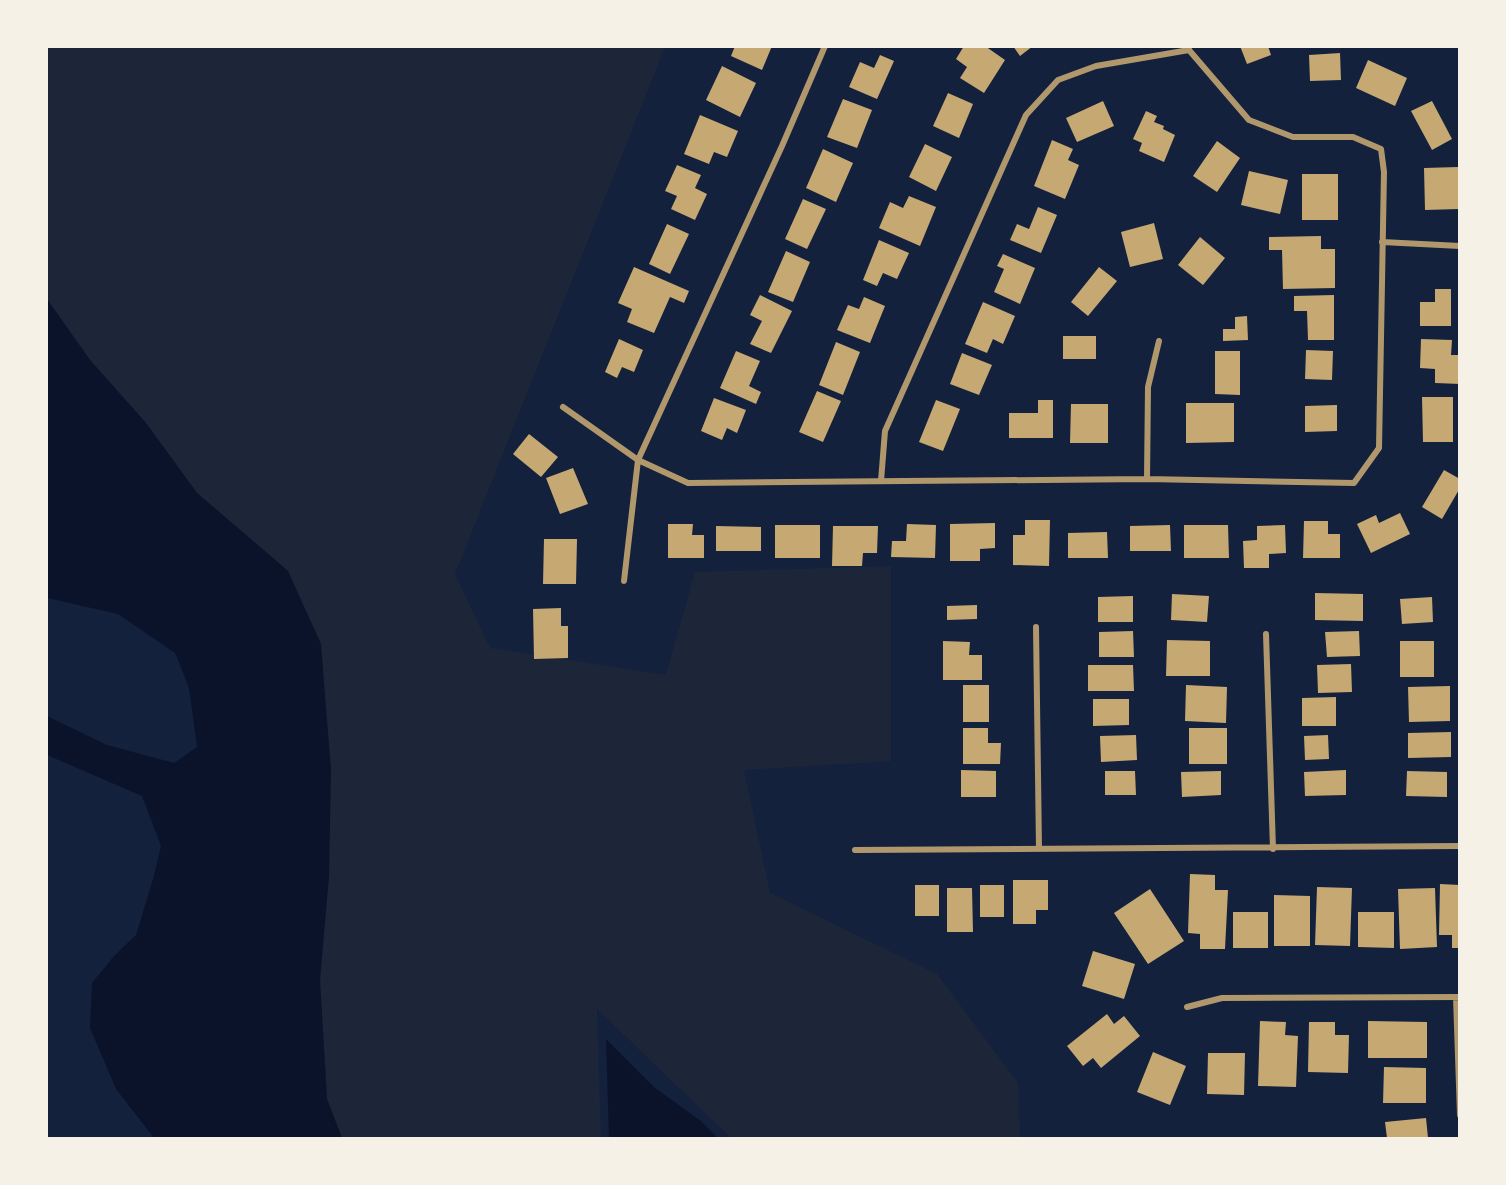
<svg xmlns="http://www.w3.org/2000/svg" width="1506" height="1185" viewBox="0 0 1506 1185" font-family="'DejaVu Sans',sans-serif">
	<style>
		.green { fill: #1d2539 }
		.water { fill: #0b132b }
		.building { fill: #c6a872 }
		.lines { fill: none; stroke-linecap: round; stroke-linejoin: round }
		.minor { stroke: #b1986c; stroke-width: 6 }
	</style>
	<rect width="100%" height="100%" fill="#14213d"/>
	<path class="green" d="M 46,47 L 665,47 L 455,574 L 490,648 L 666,675 L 695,572 L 891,566 L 891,761 L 744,770 L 770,893 L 937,974 L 1018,1083 L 1020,1138 L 731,1138 L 597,1009 L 601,1138 L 342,1138 L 327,1099 L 320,980 L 329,876 L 288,571 L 197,493 L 146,423 L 90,360 L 47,299 Z"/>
	<path class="water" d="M 47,299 L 90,360 L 146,423 L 197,493 L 288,571 L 321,644 L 331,770 L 329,876 L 320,980 L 327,1099 L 342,1138 L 154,1138 L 116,1089 L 90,1028 L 92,983 L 114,956 L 136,935 L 153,879 L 161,846 L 142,796 L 47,755 L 47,716 L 107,745 L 174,763 L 197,747 L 189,688 L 175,653 L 118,614 L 47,598 Z
		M 606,1039 L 654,1087 L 702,1122 L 718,1138 L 609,1138 Z"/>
	<path class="building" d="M 735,46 L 772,46 L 762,70 L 731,56 Z
		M 964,46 L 985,46 L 1005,60 L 984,93 L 960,78 L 967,67 L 956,59 Z
		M 1013,46 L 1033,46 L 1020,56 Z
		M 1240,46 L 1268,46 L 1271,55 L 1247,64 Z
		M 1340,53 L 1341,80 L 1310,81 L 1309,55 Z
		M 880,55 L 894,61 L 877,99 L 849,87 L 860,62 L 874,68 Z
		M 1368,60 L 1407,78 L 1395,106 L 1356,88 Z
		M 722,66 L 756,83 L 740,117 L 706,100 Z
		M 948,93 L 973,104 L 959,138 L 933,126 Z
		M 843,99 L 872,110 L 857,148 L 827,137 Z
		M 1103,101 L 1114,126 L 1077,142 L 1066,118 Z
		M 1432,101 L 1452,139 L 1432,150 L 1411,111 Z
		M 1146,111 L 1157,116 L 1154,122 L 1164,126 L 1163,129 L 1175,135 L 1164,162 L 1139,151 L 1142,143 L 1133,139 Z
		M 700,115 L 738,131 L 727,157 L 714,152 L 709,164 L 684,154 Z
		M 1052,140 L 1073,149 L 1068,160 L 1079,165 L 1065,199 L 1034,186 Z
		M 1217,141 L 1240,158 L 1217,192 L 1193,176 Z
		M 925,144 L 952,157 L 936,191 L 909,177 Z
		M 823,149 L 853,163 L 836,202 L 806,188 Z
		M 677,165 L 701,175 L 695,188 L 707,194 L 695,220 L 671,209 L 677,196 L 665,191 Z
		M 1458,167 L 1459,209 L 1425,210 L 1424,168 Z
		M 1249,171 L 1288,180 L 1280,214 L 1241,205 Z
		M 1302,174 L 1338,174 L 1338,220 L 1302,220 Z
		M 909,196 L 936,207 L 920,246 L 879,228 L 890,202 L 903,208 Z
		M 803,199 L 826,209 L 807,249 L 785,239 Z
		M 1038,207 L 1057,215 L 1041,253 L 1010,240 L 1017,224 L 1029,229 Z
		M 1154,223 L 1163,259 L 1130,267 L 1121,232 Z
		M 667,224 L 689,234 L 670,274 L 649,264 Z
		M 1321,236 L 1321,249 L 1335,249 L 1335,288 L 1283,289 L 1282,250 L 1269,250 L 1269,237 Z
		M 1200,237 L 1225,258 L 1203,285 L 1178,265 Z
		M 879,240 L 909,253 L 897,279 L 883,273 L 877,286 L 863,280 Z
		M 786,251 L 810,262 L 793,302 L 768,292 Z
		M 1003,254 L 1035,268 L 1020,304 L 994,292 L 1004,269 L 997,266 Z
		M 634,267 L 689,291 L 684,303 L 670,297 L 654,333 L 627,322 L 632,309 L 618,303 Z
		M 1099,267 L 1117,281 L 1088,316 L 1071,302 Z
		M 1435,289 L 1451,289 L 1451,326 L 1420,326 L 1420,302 L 1435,302 Z
		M 760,295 L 792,311 L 771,353 L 750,344 L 762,321 L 750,315 Z
		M 1334,295 L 1334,340 L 1308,340 L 1307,311 L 1294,311 L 1294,296 Z
		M 864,297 L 885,306 L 870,343 L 837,330 L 848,305 L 859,309 Z
		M 983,302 L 1015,316 L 1003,344 L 993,339 L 987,353 L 965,344 Z
		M 1247,316 L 1248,340 L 1223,341 L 1223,329 L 1235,329 L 1235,317 Z
		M 1063,336 L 1096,336 L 1096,359 L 1063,359 Z
		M 619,339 L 643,350 L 634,372 L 622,367 L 617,378 L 605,372 Z
		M 1421,339 L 1452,340 L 1451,355 L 1460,355 L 1460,384 L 1435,383 L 1435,369 L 1420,368 Z
		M 836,342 L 860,352 L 843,395 L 819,385 Z
		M 1306,350 L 1333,351 L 1332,380 L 1305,379 Z
		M 736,351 L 760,361 L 749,386 L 761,392 L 756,404 L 720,388 Z
		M 1215,351 L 1240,351 L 1240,395 L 1215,394 Z
		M 962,353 L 992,365 L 979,395 L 950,384 Z
		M 817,391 L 841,401 L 823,442 L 799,432 Z
		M 1422,397 L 1453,397 L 1453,442 L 1423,442 Z
		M 714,398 L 746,410 L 737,433 L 727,428 L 722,440 L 701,431 Z
		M 936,400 L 960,409 L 943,451 L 919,442 Z
		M 1038,400 L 1053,400 L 1053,438 L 1009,438 L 1009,413 L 1038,413 Z
		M 1186,403 L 1234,403 L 1234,442 L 1186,443 Z
		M 1071,404 L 1108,404 L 1108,443 L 1070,443 Z
		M 1337,405 L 1337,431 L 1305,432 L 1305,406 Z
		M 529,434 L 558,457 L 541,477 L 513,454 Z
		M 573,468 L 588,504 L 560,514 L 546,478 Z
		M 1444,470 L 1460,479 L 1460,488 L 1442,519 L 1422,507 Z
		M 1400,513 L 1410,534 L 1371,553 L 1357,524 L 1376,515 L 1379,523 Z
		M 1025,520 L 1050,520 L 1049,566 L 1013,565 L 1013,535 L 1025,535 Z
		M 1304,521 L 1328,521 L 1328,534 L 1340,534 L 1340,558 L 1303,558 Z
		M 995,523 L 995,548 L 980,549 L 980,561 L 950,561 L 950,524 Z
		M 668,524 L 693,524 L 692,535 L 704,535 L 704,558 L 668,558 Z
		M 907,524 L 936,525 L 935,558 L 891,557 L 892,541 L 906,541 Z
		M 775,525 L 820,525 L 820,558 L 775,558 Z
		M 1170,525 L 1171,551 L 1130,551 L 1130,526 Z
		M 1184,525 L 1228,525 L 1229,558 L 1184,558 Z
		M 1285,525 L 1286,553 L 1269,554 L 1269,568 L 1244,568 L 1243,541 L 1257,540 L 1257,526 Z
		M 716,526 L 761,527 L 761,551 L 716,551 Z
		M 833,526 L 878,526 L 877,553 L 863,553 L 862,566 L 832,566 Z
		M 1107,532 L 1108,558 L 1068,558 L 1068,533 Z
		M 544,539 L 577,539 L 576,584 L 543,584 Z
		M 1315,593 L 1363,594 L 1363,621 L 1315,620 Z
		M 1172,594 L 1209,596 L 1207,622 L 1171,620 Z
		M 1133,596 L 1133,622 L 1098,622 L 1098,597 Z
		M 1432,597 L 1433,622 L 1402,624 L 1400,599 Z
		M 977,605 L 977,619 L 947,620 L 947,606 Z
		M 561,608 L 561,626 L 568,626 L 568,658 L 534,659 L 533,609 Z
		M 1133,631 L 1134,657 L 1099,657 L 1099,632 Z
		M 1359,631 L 1360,656 L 1327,657 L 1325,632 Z
		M 1167,640 L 1210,641 L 1210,676 L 1166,676 Z
		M 943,641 L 970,642 L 969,655 L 982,655 L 982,680 L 943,680 Z
		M 1400,641 L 1434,641 L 1434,677 L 1400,677 Z
		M 1351,664 L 1352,692 L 1318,693 L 1317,665 Z
		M 1088,665 L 1133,665 L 1134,691 L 1088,691 Z
		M 963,685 L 989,685 L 989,722 L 963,722 Z
		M 1186,685 L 1227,687 L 1226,723 L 1185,721 Z
		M 1450,686 L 1450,721 L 1409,722 L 1408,687 Z
		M 1336,697 L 1336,726 L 1302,726 L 1302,698 Z
		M 1093,699 L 1129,699 L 1129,725 L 1093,726 Z
		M 963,728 L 988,728 L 988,743 L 1001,743 L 1000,764 L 963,764 Z
		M 1189,728 L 1227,728 L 1227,764 L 1189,764 Z
		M 1451,732 L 1451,757 L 1408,758 L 1408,733 Z
		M 1136,735 L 1137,760 L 1101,762 L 1100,736 Z
		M 1328,735 L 1329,759 L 1305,760 L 1304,736 Z
		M 961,770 L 996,771 L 996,797 L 961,797 Z
		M 1346,770 L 1346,795 L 1305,796 L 1304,772 Z
		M 1105,771 L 1135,771 L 1136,795 L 1105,795 Z
		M 1221,771 L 1221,795 L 1182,797 L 1181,772 Z
		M 1407,771 L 1447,772 L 1447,797 L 1406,796 Z
		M 1190,874 L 1215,875 L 1215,890 L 1228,890 L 1225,949 L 1200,949 L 1200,934 L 1188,933 Z
		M 1013,880 L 1048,880 L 1048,910 L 1036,910 L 1036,924 L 1013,924 Z
		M 1440,884 L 1460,885 L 1460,948 L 1452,948 L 1452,935 L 1439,935 Z
		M 915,885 L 939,885 L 939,916 L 915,916 Z
		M 980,885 L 1004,885 L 1004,917 L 980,917 Z
		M 1317,887 L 1352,888 L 1350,946 L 1315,945 Z
		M 947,888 L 972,888 L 973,932 L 947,932 Z
		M 1435,888 L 1437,947 L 1400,949 L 1398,889 Z
		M 1150,889 L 1184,941 L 1148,964 L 1114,913 Z
		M 1274,895 L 1310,896 L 1310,946 L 1274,946 Z
		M 1233,912 L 1268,912 L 1268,948 L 1233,948 Z
		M 1358,912 L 1394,912 L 1394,948 L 1358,947 Z
		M 1093,951 L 1135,964 L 1124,999 L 1082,986 Z
		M 1107,1014 L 1114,1024 L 1124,1016 L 1140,1036 L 1101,1068 L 1093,1058 L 1083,1066 L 1067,1046 Z
		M 1260,1021 L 1286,1022 L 1285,1035 L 1298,1036 L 1296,1087 L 1258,1086 Z
		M 1368,1021 L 1427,1022 L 1427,1058 L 1368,1058 Z
		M 1309,1022 L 1335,1022 L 1335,1035 L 1349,1035 L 1348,1073 L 1308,1072 Z
		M 1153,1052 L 1186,1066 L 1170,1105 L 1137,1092 Z
		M 1208,1053 L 1245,1053 L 1244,1095 L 1207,1094 Z
		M 1384,1067 L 1426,1068 L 1426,1103 L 1383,1103 Z
		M 1426,1118 L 1428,1138 L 1387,1138 L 1385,1122 Z"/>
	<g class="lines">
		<path class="minor" d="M 1382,242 L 1460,246
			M 563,407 L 638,460 L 688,483 L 1147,479 L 1354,483 L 1379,448 L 1384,172 L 1381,149 L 1353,137 L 1293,137 L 1249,120 L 1189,50 L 1189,46
			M 1147,479 L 1148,387 L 1159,341
			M 881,481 L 885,431 L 1026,115 L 1058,80 L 1096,66 L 1189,50
			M 624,581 L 638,460 L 782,146 L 825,46
			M 1036,627 L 1039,849
			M 1266,634 L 1273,849
			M 855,850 L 1460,846
			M 1456,997 L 1460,1115
			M 1187,1007 L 1222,998 L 1460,997"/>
	</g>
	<rect width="1506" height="1185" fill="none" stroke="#f6f1e7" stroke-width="96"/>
</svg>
